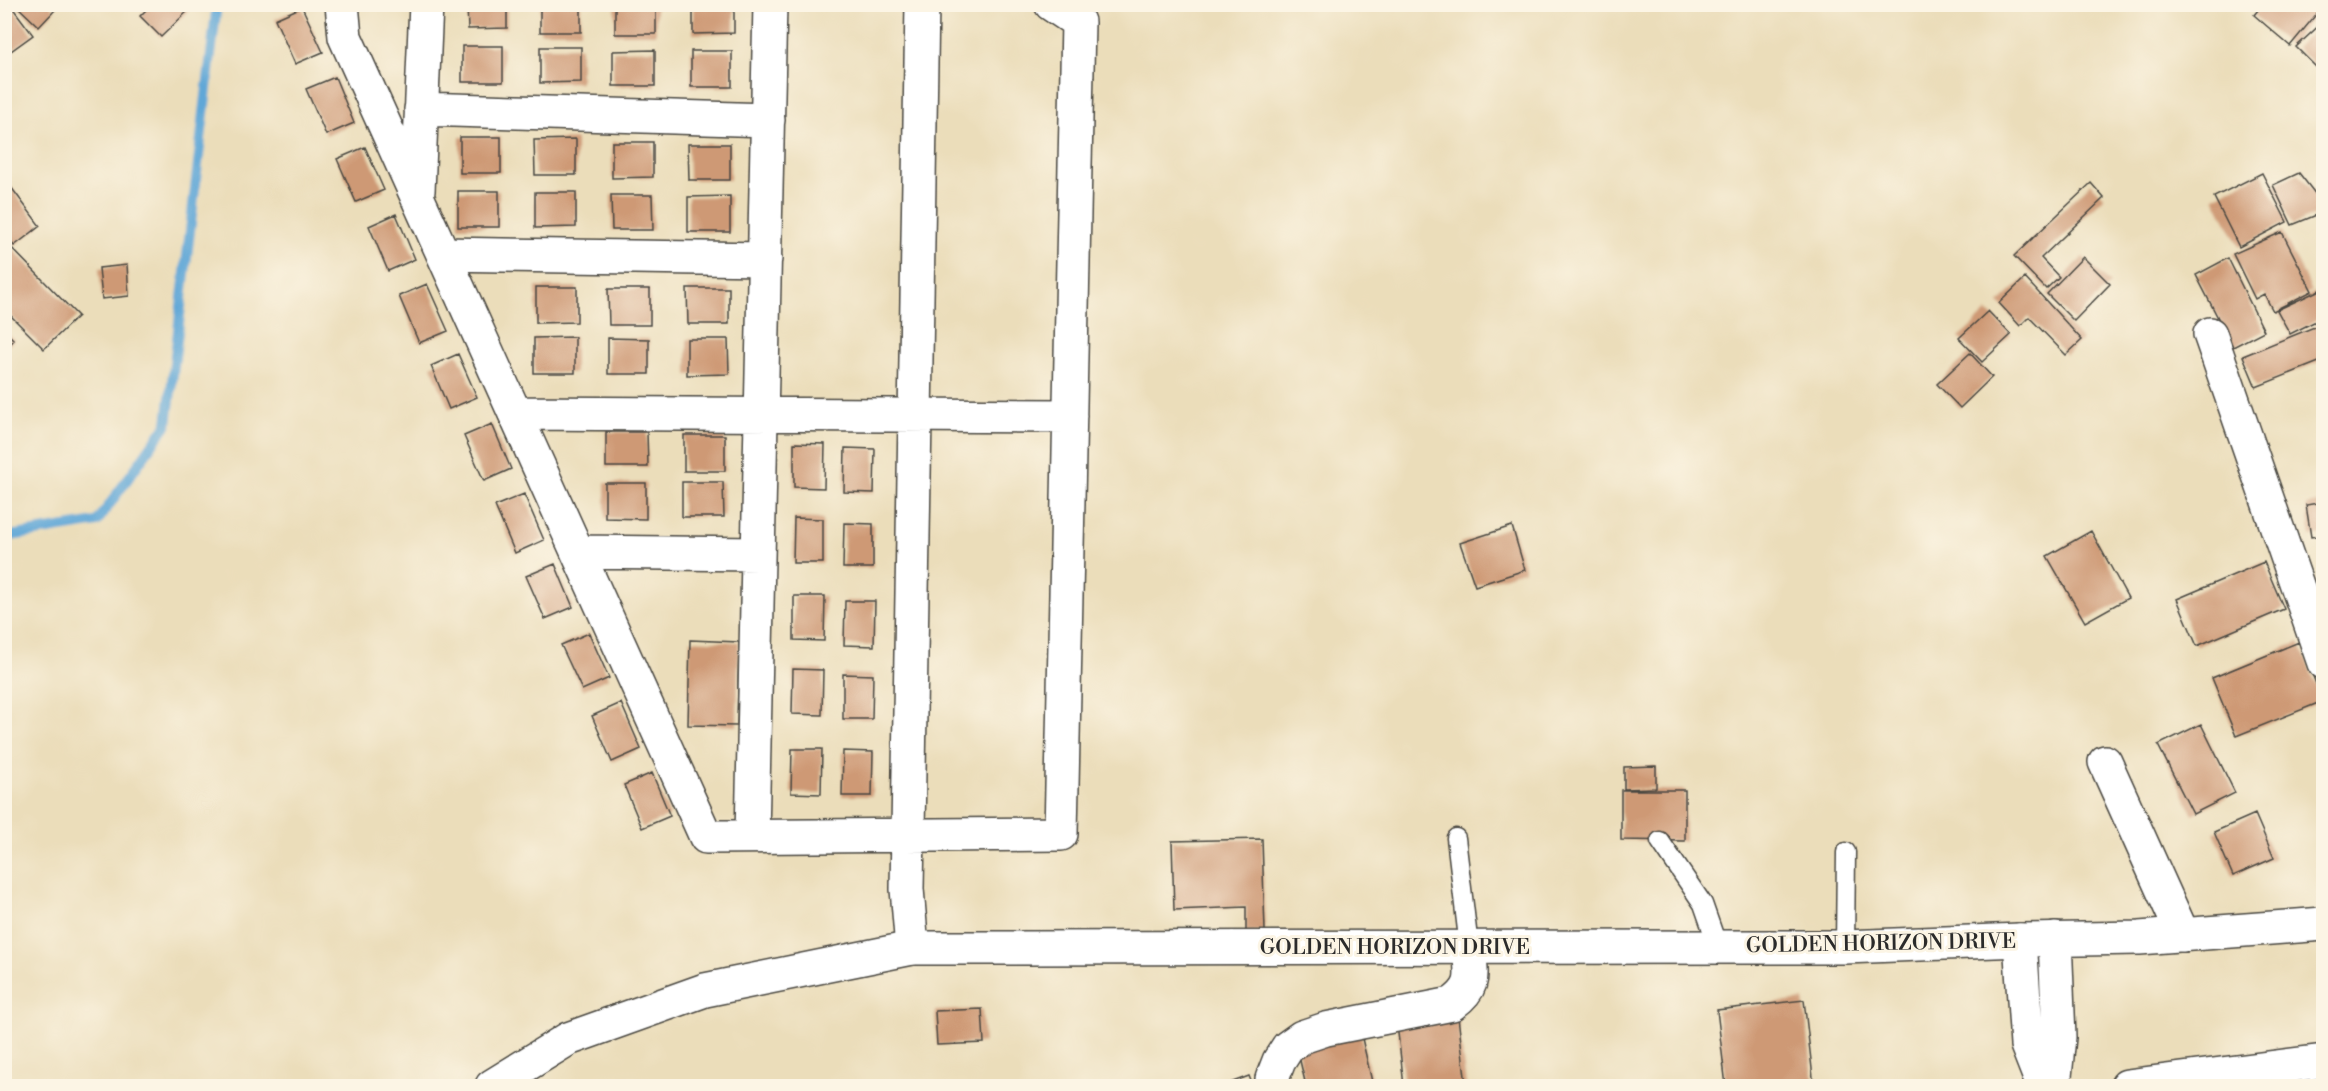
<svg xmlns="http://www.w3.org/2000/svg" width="2328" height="1091" viewBox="0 0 2328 1091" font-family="'Libre Bodoni',serif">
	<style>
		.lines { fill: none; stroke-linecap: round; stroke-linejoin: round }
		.stream { stroke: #61a7d7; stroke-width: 10 }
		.building { fill: #ce9975 }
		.lane-casing { stroke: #484640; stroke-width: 21 }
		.street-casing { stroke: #484640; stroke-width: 36 }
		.secondary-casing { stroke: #484640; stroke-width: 36 }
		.lane { stroke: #fff; stroke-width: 18 }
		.street { stroke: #fff; stroke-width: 33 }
		.secondary { stroke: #fff; stroke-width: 33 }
		.labels { text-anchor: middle; stroke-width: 6; stroke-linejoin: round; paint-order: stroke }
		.street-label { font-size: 21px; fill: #2b2b2b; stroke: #fcf5e5 }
	</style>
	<rect width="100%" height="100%" fill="#fcf5e5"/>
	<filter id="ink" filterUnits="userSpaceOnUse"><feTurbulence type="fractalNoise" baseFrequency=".0167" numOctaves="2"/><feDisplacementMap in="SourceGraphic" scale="12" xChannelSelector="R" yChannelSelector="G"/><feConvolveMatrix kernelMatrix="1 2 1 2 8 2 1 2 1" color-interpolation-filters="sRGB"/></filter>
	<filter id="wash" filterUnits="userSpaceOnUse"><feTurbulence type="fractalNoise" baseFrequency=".008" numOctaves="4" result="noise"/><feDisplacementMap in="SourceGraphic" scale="24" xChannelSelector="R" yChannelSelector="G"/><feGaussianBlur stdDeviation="1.35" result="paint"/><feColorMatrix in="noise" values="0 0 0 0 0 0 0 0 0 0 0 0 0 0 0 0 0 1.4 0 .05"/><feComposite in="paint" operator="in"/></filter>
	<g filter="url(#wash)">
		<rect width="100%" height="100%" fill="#ebddba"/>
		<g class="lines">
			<path class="stream" d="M 4,537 L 97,522 L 167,424 L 217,4"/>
		</g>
		<g id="blocks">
			<path class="building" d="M 15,4 L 50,4 L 55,10 L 39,27 Z
				M 152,4 L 190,4 L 192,7 L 161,37 L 140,16 Z
				M 540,4 L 581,4 L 581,32 L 540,32 Z
				M 615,4 L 656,4 L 656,34 L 615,34 Z
				M 693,4 L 734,4 L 734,33 L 693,34 Z
				M 2263,4 L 2324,4 L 2324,5 L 2290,46 L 2254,15 Z
				M 467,5 L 507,5 L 507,28 L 468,29 Z
				M 12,7 L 33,35 L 4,56 L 4,12 Z
				M 302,7 L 323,52 L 295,64 L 275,19 Z
				M 2324,21 L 2324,75 L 2296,47 Z
				M 462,46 L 503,46 L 503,82 L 462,82 Z
				M 540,47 L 581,47 L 581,82 L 540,83 Z
				M 655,50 L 655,86 L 613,86 L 613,51 Z
				M 691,51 L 732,51 L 732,87 L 691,87 Z
				M 335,77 L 354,123 L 326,135 L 306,89 Z
				M 460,137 L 501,137 L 501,173 L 460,173 Z
				M 576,139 L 576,175 L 535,175 L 534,140 Z
				M 612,142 L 653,142 L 653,177 L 612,178 Z
				M 688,144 L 730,144 L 730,180 L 689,180 Z
				M 365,147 L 384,190 L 356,202 L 337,159 Z
				M 2262,173 L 2287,222 L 2239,247 L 2214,197 Z
				M 2299,173 L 2324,205 L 2324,212 L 2292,225 L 2273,185 Z
				M 8,183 L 40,226 L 14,246 L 4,233 L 4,186 Z
				M 2091,183 L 2104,198 L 2041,258 L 2059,277 L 2046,289 L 2014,256 Z
				M 458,191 L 499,191 L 499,227 L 458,227 Z
				M 535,192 L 576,192 L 576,227 L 535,228 Z
				M 611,195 L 652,195 L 653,230 L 612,230 Z
				M 730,196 L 730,232 L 688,232 L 688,197 Z
				M 396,214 L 415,259 L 388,271 L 369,226 Z
				M 2282,232 L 2312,291 L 2273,311 L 2264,294 L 2255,299 L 2233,254 Z
				M 4,240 L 78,316 L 44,349 L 4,309 Z
				M 2083,257 L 2110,284 L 2074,321 L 2047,294 Z
				M 2228,258 L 2264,331 L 2233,347 L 2196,275 Z
				M 127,265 L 129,296 L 102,299 L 99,268 Z
				M 2025,278 L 2082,340 L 2066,355 L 2029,317 L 2020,326 L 1999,303 Z
				M 427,284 L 448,331 L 419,343 L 399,296 Z
				M 536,287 L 577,287 L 577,322 L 536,323 Z
				M 687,288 L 729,288 L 729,324 L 688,324 Z
				M 2324,288 L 2324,317 L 2290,334 L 2277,310 Z
				M 608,289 L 650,289 L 650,325 L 609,325 Z
				M 1988,311 L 2011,335 L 1982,362 L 1959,338 Z
				M 2324,323 L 2324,360 L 2256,387 L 2243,356 Z
				M 4,330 L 14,340 L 4,350 Z
				M 575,337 L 575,373 L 534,373 L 534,338 Z
				M 608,338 L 649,339 L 649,374 L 608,374 Z
				M 687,339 L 728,339 L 729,374 L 687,375 Z
				M 1970,353 L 1992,377 L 1960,408 L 1937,384 Z
				M 458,354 L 477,397 L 449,409 L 431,366 Z
				M 492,424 L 511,469 L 484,481 L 464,436 Z
				M 606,432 L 647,432 L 648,467 L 606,467 Z
				M 684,435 L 725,435 L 725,471 L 684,471 Z
				M 794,443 L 825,444 L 824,488 L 794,487 Z
				M 845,448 L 875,449 L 874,493 L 844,492 Z
				M 682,482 L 723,482 L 724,517 L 682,517 Z
				M 605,483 L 646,483 L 646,519 L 605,518 Z
				M 524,494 L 544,540 L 515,553 L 495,506 Z
				M 2324,502 L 2324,535 L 2311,537 L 2306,505 Z
				M 794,518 L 823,519 L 823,563 L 793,563 Z
				M 844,523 L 873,524 L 873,568 L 843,568 Z
				M 1512,526 L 1525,570 L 1475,586 L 1460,543 Z
				M 2091,531 L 2128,598 L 2085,622 L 2047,556 Z
				M 2264,562 L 2284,609 L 2197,646 L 2177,599 Z
				M 555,564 L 573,607 L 545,619 L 526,576 Z
				M 794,596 L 825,596 L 824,641 L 794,640 Z
				M 845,601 L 875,601 L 874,646 L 844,645 Z
				M 589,633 L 609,678 L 582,690 L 561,645 Z
				M 690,640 L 739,642 L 737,726 L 688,725 Z
				M 2299,642 L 2323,701 L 2236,736 L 2212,678 Z
				M 793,669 L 823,670 L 822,715 L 792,714 Z
				M 843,674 L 873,675 L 872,719 L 843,719 Z
				M 621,703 L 641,749 L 612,762 L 592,716 Z
				M 2201,724 L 2235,793 L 2193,814 L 2158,745 Z
				M 792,749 L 822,749 L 821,794 L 791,793 Z
				M 843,751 L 873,752 L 872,796 L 842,796 Z
				M 1656,766 L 1656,788 L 1624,789 L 1624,767 Z
				M 652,773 L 670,816 L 642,828 L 624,785 Z
				M 1621,790 L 1685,790 L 1685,841 L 1621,840 Z
				M 2255,814 L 2274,858 L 2233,876 L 2214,832 Z
				M 1262,839 L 1265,931 L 1246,932 L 1246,907 L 1174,910 L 1172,841 Z
				M 1804,1000 L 1814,1086 L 1726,1086 L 1717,1010 Z
				M 982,1009 L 984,1043 L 937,1045 L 935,1011 Z
				M 1458,1017 L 1466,1085 L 1404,1086 L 1397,1024 Z
				M 1361,1034 L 1373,1086 L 1306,1086 L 1297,1048 Z
				M 1249,1076 L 1253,1086 L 1222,1086 Z"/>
		</g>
	</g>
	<g filter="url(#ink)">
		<use href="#blocks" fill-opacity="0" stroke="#484640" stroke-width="1.5"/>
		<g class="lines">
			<defs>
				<path id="lane" d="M 1456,838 L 1469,947
					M 1660,841 L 1703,904 L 1718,947
					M 1845,947 L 1846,852"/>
				<path id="street" d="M 342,4 L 345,37 L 706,837 L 1061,834 L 1078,22 L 1051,4
					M 421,109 L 768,120
					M 418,191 L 426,4
					M 443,254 L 765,259
					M 2210,334 L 2324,663
					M 515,413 L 1070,416
					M 578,552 L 758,554
					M 2105,762 L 2183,935
					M 752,836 L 770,4
					M 2020,940 L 2027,1045 L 2043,1086
					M 912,948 L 907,889 L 922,4
					M 1272,1079 L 1279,1061 L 1288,1047 L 1302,1037 L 1326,1029 L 1452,1004 C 1477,986 1471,975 1469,947
					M 2054,1086 L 2059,1037 L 2055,939
					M 2127,1086 L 2324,1061"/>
				<path id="secondary" d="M 492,1086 L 568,1039 L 705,990 L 912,948 L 1845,947 L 2020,940 L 2139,938 L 2324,924"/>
			</defs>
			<use href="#lane" class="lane-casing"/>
			<use href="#street" class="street-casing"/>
			<use href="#secondary" class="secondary-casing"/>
			<use href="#lane" class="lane"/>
			<use href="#street" class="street"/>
			<use href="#secondary" class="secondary"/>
		</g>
	</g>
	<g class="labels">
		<g class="street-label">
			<text transform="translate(1881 943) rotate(-1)" y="7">GOLDEN HORIZON DRIVE</text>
			<text x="1395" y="954">GOLDEN HORIZON DRIVE</text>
		</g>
	</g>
	<rect width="2328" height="1091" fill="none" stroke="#fcf5e5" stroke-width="24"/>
</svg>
